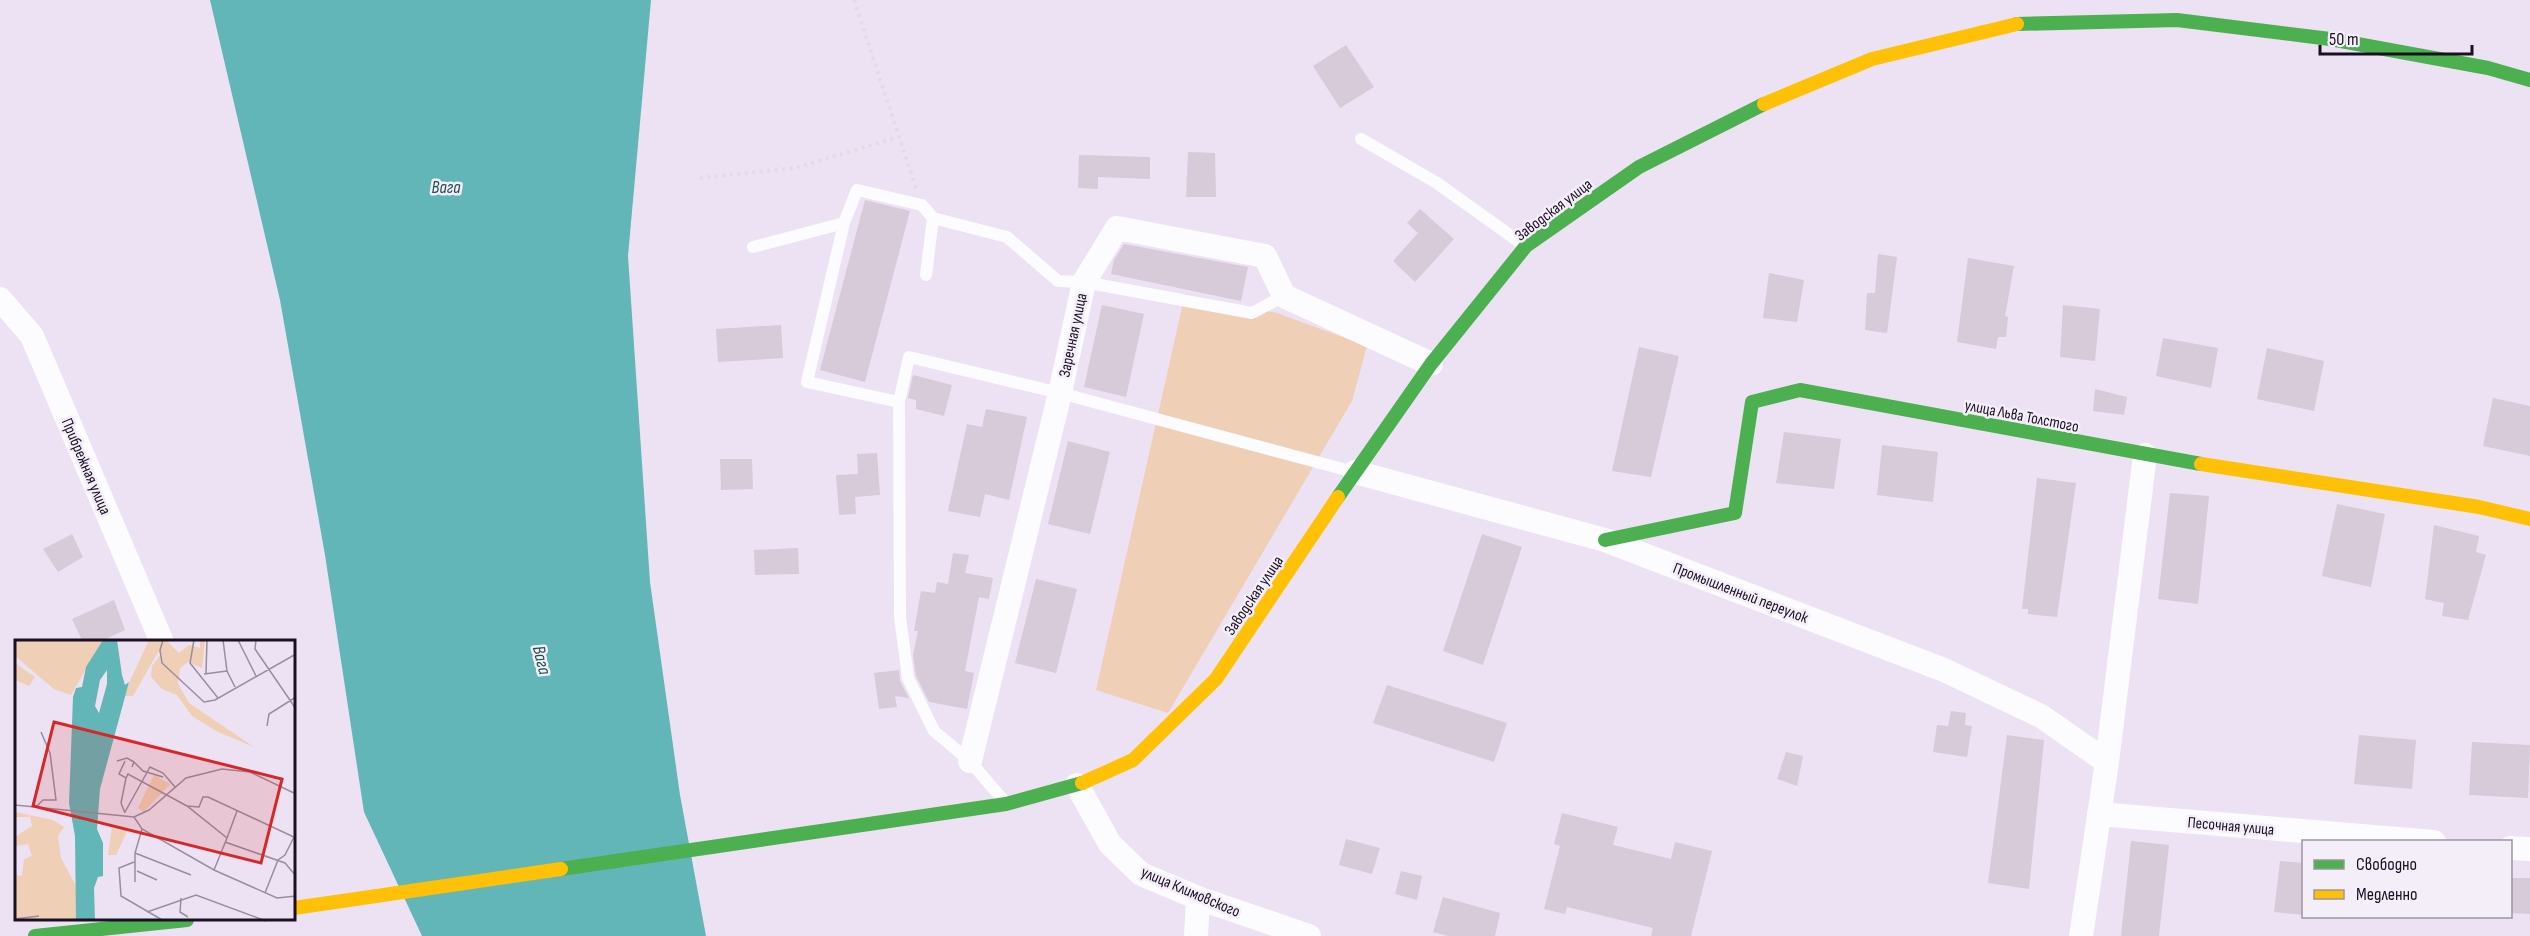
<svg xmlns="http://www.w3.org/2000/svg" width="2530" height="936" viewBox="0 0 2530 936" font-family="'Sofia Sans Condensed',sans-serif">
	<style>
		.green { fill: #efcfb5 }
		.water { fill: #62b6b8 }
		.building { fill: #d7cad9 }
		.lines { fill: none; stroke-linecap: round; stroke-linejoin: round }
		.path { stroke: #e0dde2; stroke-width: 4; stroke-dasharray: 3 4.5; stroke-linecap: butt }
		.lane { stroke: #fcfbfd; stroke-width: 12 }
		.street { stroke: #fcfbfd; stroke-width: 24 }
		.fast { stroke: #4caf50; stroke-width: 14 }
		.slow { stroke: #ffc107; stroke-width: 14 }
		.labels { text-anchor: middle; stroke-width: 5; stroke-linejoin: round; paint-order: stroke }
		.street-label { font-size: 16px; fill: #1b1022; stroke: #f3eef8 }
		.water-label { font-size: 18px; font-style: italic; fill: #1c4e4b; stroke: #f3eef8 }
		.inset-road { fill: none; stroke: #988e9f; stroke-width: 1.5 }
		.view { fill: #d62828; fill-opacity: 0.15; stroke: #d62828; stroke-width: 3 }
		.inset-edge { fill: none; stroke: #1b1022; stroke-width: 3 }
	</style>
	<rect width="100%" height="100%" fill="#ece2f3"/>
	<path class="green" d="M 1185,294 L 1277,313 L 1367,346 L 1352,401 L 1168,713 L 1096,690 Z"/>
	<path class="water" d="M 210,0 L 651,0 L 628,256 L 650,582 L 680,795 L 706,936 L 422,936 L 364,812 L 325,555 L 280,300 Z"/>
	<path class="building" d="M 1346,45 L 1374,87 L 1340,108 L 1313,66 Z
		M 1188,152 L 1215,153 L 1216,197 L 1186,197 Z
		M 1079,155 L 1150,157 L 1150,179 L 1098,177 L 1098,189 L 1078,188 Z
		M 865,200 L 910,211 L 865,382 L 820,370 Z
		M 1420,209 L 1454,239 L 1415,282 L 1393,261 L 1418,233 L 1407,223 Z
		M 1124,244 L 1248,267 L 1241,301 L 1111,274 L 1114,260 Z
		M 1878,254 L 1897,257 L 1887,333 L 1865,330 L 1867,293 L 1875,293 Z
		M 1968,258 L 2014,266 L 2005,316 L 2008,317 L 2006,337 L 1998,337 L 1996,349 L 1957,342 Z
		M 1769,273 L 1804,280 L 1797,322 L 1763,318 Z
		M 1102,305 L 1144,314 L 1126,397 L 1084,387 Z
		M 2063,305 L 2100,309 L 2095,361 L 2060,357 Z
		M 781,325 L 783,358 L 718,362 L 716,329 Z
		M 2163,338 L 2218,348 L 2211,388 L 2156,376 Z
		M 1639,347 L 1679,356 L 1651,477 L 1612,471 Z
		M 2267,348 L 2324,361 L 2314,411 L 2257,399 Z
		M 913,375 L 952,385 L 944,416 L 916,409 L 916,400 L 908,398 Z
		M 2095,389 L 2127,397 L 2124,415 L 2093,411 Z
		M 2493,398 L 2530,406 L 2530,456 L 2483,446 Z
		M 986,409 L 1027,417 L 1009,500 L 985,494 L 980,517 L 948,511 L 967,424 L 982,427 Z
		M 1784,432 L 1841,439 L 1834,489 L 1776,483 Z
		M 1068,441 L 1110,452 L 1090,534 L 1048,524 Z
		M 1882,445 L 1938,452 L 1933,502 L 1877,495 Z
		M 877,453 L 880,495 L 855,497 L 856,514 L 839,515 L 836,475 L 858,474 L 857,454 Z
		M 720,459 L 752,459 L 753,489 L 721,490 Z
		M 2037,478 L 2076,483 L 2057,617 L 2028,614 L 2028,609 L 2022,609 Z
		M 2170,493 L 2209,496 L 2198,604 L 2158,599 Z
		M 2337,504 L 2385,514 L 2371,587 L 2322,576 Z
		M 2434,525 L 2479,536 L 2476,552 L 2486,555 L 2468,620 L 2442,616 L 2444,603 L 2425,599 Z
		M 72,534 L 83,557 L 58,572 L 43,549 Z
		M 1482,534 L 1522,547 L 1483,665 L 1443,651 Z
		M 798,548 L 799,574 L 755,575 L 754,550 Z
		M 953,553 L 969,555 L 965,573 L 993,578 L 989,599 L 979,597 L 965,671 L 974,673 L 967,709 L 929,702 L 916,676 L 913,655 L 918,631 L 914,631 L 921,591 L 935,593 L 937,582 L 948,584 Z
		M 1036,579 L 1077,589 L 1056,673 L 1015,663 Z
		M 114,600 L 125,630 L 99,642 L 83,642 L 72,619 Z
		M 899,670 L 900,681 L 909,698 L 895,696 L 897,707 L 879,709 L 874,673 Z
		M 1387,685 L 1507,723 L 1494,762 L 1373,723 Z
		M 1951,711 L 1966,713 L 1965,725 L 1972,726 L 1967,757 L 1933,752 L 1937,725 L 1948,726 Z
		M 2007,735 L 2044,740 L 2029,889 L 1988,883 Z
		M 2359,735 L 2416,740 L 2412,789 L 2354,784 Z
		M 2472,742 L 2530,745 L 2528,798 L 2469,795 Z
		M 1786,752 L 1803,756 L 1797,786 L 1777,779 Z
		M 1562,813 L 1618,827 L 1613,845 L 1671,859 L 1675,842 L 1712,851 L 1691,936 L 1651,936 L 1653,928 L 1567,907 L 1565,914 L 1544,909 L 1560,846 L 1554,844 Z
		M 1346,839 L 1380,848 L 1372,874 L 1339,865 Z
		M 2131,841 L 2169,845 L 2159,936 L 2121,936 Z
		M 2280,861 L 2304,863 L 2304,915 L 2274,912 Z
		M 1401,871 L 1422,876 L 1417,900 L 1395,894 Z
		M 2511,878 L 2530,878 L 2530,914 L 2511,913 Z
		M 1443,897 L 1500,913 L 1495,936 L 1448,936 L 1433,932 Z"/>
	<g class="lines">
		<path class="path" d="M 854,0 L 916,188
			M 700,178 L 795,168 L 898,137"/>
		<path class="lane" d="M 1361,139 L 1437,183 L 1525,246
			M 844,223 L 807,382 L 899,402 L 909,357 L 1060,393 L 1354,472
			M 753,247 L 844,223 L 857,190 L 922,205 L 933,218
			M 926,275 L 933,218 L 1007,237 L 1058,281 L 1084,282 L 1252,313 L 1284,296
			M 899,402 L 900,617 L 908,678 L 934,731 L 970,761 L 1003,800"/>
		<path class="street" d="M 0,299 L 32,336 L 162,642
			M 1355,472 L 1605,540 L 1944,670 L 2041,716 L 2107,762 L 2081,936
			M 970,761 L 1060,393 L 1084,282 L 1117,228 L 1265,256 L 1284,296 L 1431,364
			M 2107,762 L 2145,455
			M 1077,785 L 1110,844 L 1141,874 L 1198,898 L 1309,936
			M 2099,814 L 2434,842
			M 2510,848 L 2530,849
			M 1196,936 L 1198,898"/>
		<path class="fast" d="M 2017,24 L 2177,20 L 2330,39 L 2488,68 L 2530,80
			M 1338,497 L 1431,364 L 1526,246 L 1639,167 L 1764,104
			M 1605,540 L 1735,513 L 1752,402 L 1800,390 L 2201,464
			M 561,869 L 1006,804 L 1082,783
			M 35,936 L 187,920"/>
		<path class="slow" d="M 1764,104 L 1872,59 L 2017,24
			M 2201,464 L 2479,507 L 2530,519
			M 1082,783 L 1133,760 L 1216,679 L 1338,497
			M 294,908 L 561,869"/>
	</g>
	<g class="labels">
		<g class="street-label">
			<text transform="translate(1553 209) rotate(-37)" y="6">Заводская улица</text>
			<text transform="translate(1072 335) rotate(-78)" y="6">Заречная улица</text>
			<text transform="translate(2022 415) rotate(11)" y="6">улица Льва Толстого</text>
			<text transform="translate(87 466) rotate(67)" y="6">Прибрежная улица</text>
			<text transform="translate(1741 592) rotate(21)" y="6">Промышленный переулок</text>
			<text transform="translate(1253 595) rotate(-56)" y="6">Заводская улица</text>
			<text transform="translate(2231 825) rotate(5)" y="6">Песочная улица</text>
			<text transform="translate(1191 891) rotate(23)" y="6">улица Климовского</text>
		</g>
		<g class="water-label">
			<text x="446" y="193">Вага</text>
			<text transform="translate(542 660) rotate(76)" y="6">Вага</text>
		</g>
	</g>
	<g transform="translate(15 640)">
		<rect width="280" height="280" fill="#ece2f3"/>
		<path d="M 0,0 L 88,0 L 56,55 L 39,49 L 0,16 ZM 134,0 L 151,0 L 164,13 L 174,5 L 185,8 L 185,0 L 190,0 L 187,28 L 173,22 L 165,28 L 163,44 L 174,63 L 239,107 L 203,92 L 177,76 L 162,55 L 147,49 L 136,37 L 137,26 L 146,14 L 143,12 L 118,56 L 108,56 ZM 0,23 L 20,37 L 14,46 L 0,40 ZM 139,135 L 155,144 L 129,172 L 123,168 ZM 0,172 L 38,180 L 49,187 L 43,196 L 46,218 L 61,246 L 61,280 L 0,280 L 0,235 L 7,236 L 9,219 L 17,216 L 13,204 L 0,206 L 0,197 L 17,186 L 15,177 L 0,177 ZM 97,187 L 113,189 L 101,215 L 93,215 Z" fill="#efcfb5"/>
		<path d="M 88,0 L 102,0 L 107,35 L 110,45 L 114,42 L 85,149 L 82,189 L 88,203 L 88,236 L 83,237 L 79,248 L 80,280 L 61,280 L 60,196 L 54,163 L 58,57 L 61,48 L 67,47 L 71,27 ZM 92,30 L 92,44 L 84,73 L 80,66 L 85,40 Z" fill="#62b6b8" fill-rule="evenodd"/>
		<path class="inset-road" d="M 148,0 L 145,10 L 147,23 L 189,62 L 200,60 L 281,14M 179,0 L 175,23 L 203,58M 208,0 L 212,31 L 220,47M 223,0 L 241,36M 241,0 L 240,9 L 281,69M 191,33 L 192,0M 189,34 L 212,31M 252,86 L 254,74 L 281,57M 102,121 L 112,118 L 119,122M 110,121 L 104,134 L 111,138 L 113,134 L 172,166 L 212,198 L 199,230M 117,127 L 119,122 L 128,131 L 148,137M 0,165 L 119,177 L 134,170 L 171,138 L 207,129 L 235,132 L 281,154M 172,166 L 184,167 L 188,157 L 193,157 L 281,198M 21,167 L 28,160 L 41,160 L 35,113 L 26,92M 110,172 L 135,127 L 148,133 L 160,147M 110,173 L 106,163 L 111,138M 119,177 L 127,189 L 199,230 L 262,258 L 281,256M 127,189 L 120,213 L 176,235M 212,198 L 222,171M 210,202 L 270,223 L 281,236M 119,222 L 104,228 L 106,256 L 149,281M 122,231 L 142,240M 120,242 L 120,213M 250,253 L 263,220 L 270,215 L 279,197M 166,258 L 165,272 L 173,277M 132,272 L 181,255 L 251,281M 0,279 L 24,276"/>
		<path class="view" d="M 39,82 L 267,139 L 246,223 L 18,166 Z"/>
		<rect width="280" height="280" class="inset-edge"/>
	</g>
	<rect x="2302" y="840" width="210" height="78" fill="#f3eef8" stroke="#9d95a2" stroke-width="1.5"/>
	<rect x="2314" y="860" width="30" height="9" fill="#4caf50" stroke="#9d95a2" stroke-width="1.5"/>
	<text x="2356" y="870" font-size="18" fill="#1b1022">Свободно</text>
	<rect x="2314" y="890" width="30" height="9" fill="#ffc107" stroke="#9d95a2" stroke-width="1.5"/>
	<text x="2356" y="900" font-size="18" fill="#1b1022">Медленно</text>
	<path d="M2320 45v9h152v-9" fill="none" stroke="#1b1022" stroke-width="3"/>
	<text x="2329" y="45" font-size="18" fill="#1b1022" stroke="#f3eef8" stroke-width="4.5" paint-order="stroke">50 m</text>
</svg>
